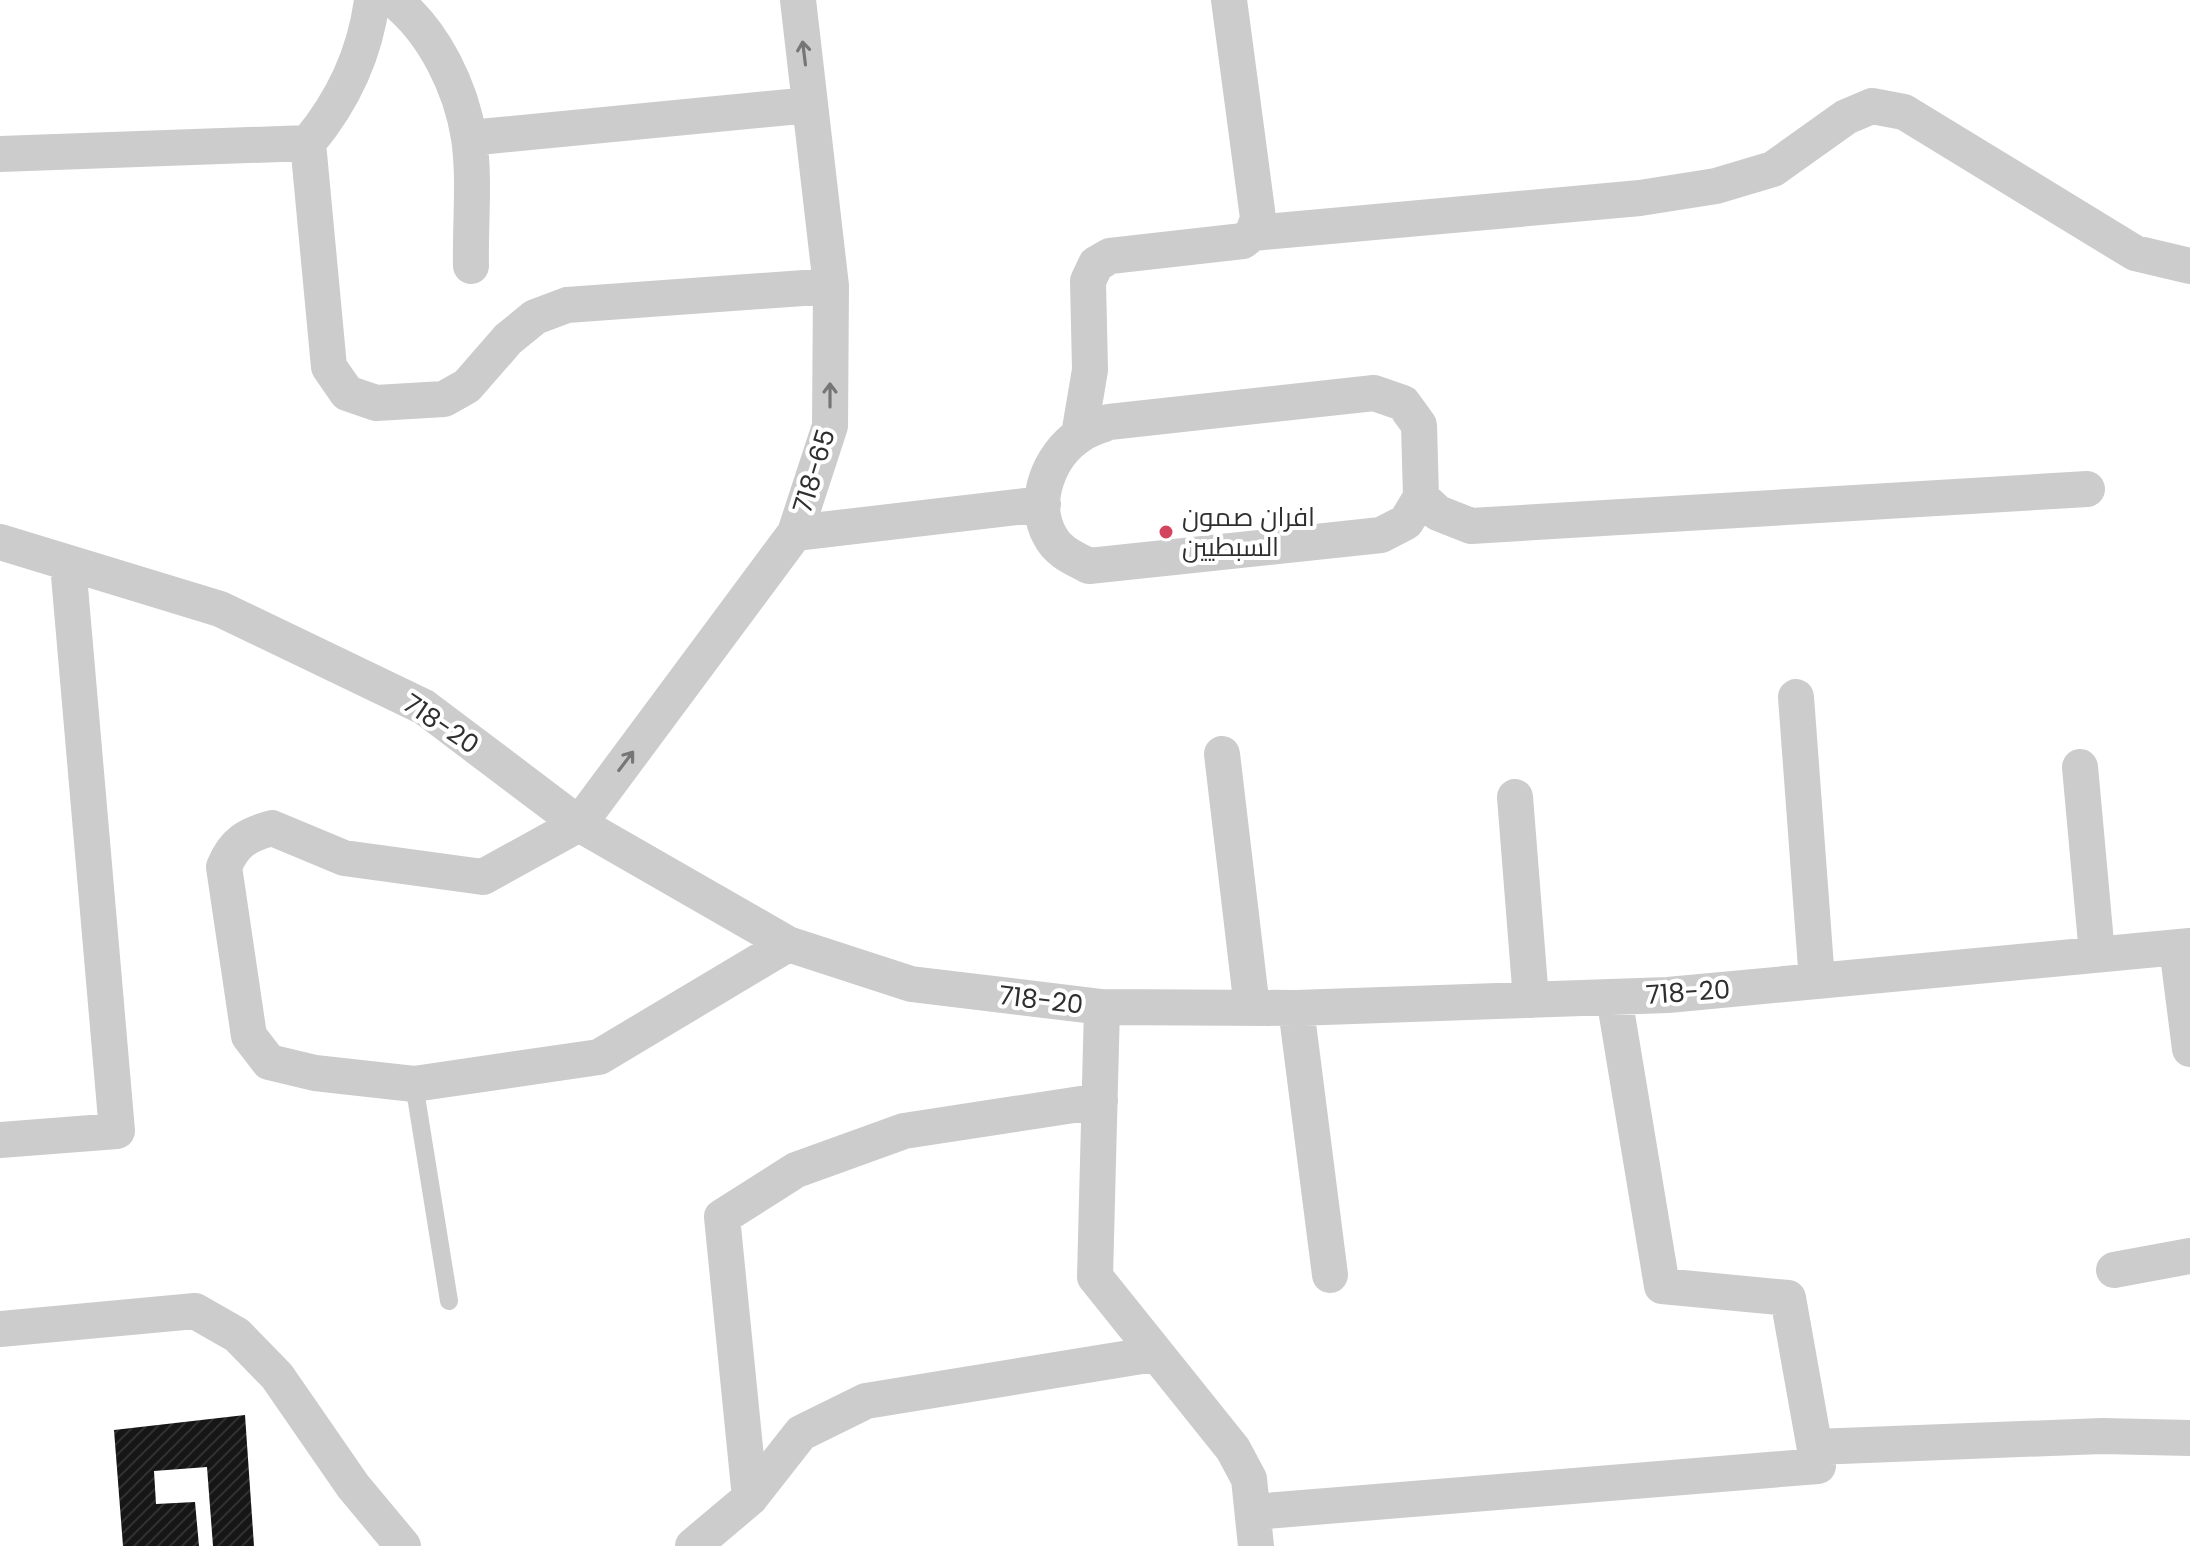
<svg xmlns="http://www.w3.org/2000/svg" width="2190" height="1546" viewBox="0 0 2190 1546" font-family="Poppins,Cairo,sans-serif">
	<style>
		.building { fill: url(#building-hatch) }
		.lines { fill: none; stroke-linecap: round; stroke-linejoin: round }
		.lane { stroke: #ccc; stroke-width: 18 }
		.street { stroke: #ccc; stroke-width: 36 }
		.oneway { stroke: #767676 }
		.poi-dot { fill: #d3445e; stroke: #fff; stroke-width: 3 }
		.labels { text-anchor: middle; stroke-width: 8; stroke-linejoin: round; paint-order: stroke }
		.street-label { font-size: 26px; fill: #2f2f2f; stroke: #fff }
		.poi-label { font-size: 26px; fill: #2f2f2f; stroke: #fff; text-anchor: start }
	</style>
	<defs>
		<pattern id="building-hatch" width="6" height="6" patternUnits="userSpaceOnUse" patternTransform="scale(2)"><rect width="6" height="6" fill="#161616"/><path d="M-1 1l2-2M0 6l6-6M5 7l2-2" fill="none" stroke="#303030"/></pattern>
	</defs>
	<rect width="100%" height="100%" fill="#fff"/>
	<path class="building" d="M 245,1415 L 254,1546 L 213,1546 L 207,1467 L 154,1471 L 156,1504 L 195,1502 L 199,1546 L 123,1546 L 114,1430 Z"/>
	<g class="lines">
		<path class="lane" d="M 414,1084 L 449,1301"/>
		<path class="street" d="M 372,0 C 365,55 343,101 308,143 L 329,367 L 347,393 L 376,403 L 444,399 L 467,386 L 508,339 L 535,317 L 567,305 L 831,286
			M 394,0 C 434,32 461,87 469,138 C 475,179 470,225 471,266
			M 469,138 L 810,105
			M 0,154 L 308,143
			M 1253,233 L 1640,198 L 1716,186 L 1773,169 L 1846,117 L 1872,106 L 1904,112 L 2135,253 L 2190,266
			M 1374,393 L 1403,403 L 1419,425 L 1421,497 L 1406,522 L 1381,535 L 1089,566 C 1074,558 1058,552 1050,536 C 1031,502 1049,455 1080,435 C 1088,429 1100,426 1109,422 Z
			M 1079,435 L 1090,370 L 1088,281 L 1096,264 L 1110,256 L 1243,241 L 1253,233 L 1258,218 L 1229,0
			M 1421,497 L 1438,513 L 1471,526 L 2087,489
			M 795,533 L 1043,504
			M 0,542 L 220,609 L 424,707 L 579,824 L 788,944 L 911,984 L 1102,1007 L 1296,1008 L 1668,995 L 2190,946
			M 1796,697 L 1817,981
			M 1222,754 L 1252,1008
			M 2080,767 L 2097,954
			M 1515,797 L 1531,1000
			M 788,944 L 599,1057 L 414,1084 L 315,1073 L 269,1062 L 249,1036 L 224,867 C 234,842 247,835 272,828 L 344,858 L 483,877 L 579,824 L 795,533 L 830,426 L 831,286 L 798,0
			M 2177,947 L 2190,1049
			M 1102,1007 L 1095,1277 L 1233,1449 L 1249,1479 L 1256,1546
			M 1296,1008 L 1330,1275
			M 0,1140 L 117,1131 L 68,564
			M 2114,1270 L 2190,1256
			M 0,1329 L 195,1311 L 237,1335 L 277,1376 L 353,1486 L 403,1546
			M 1815,1447 L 2102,1436 L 2190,1438
			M 750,1498 L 722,1217 L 796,1170 L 904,1131 L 1100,1101
			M 1253,1512 L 1818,1466 L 1788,1298 L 1662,1286 L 1614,997
			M 693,1546 L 750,1498 L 801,1433 L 866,1401 L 1154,1354"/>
	</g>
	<defs><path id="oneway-shaft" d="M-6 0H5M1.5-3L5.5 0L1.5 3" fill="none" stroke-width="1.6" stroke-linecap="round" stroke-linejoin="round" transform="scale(2)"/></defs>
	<g class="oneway">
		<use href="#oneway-shaft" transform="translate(804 53) rotate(-97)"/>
		<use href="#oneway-shaft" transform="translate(830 395) rotate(-90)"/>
		<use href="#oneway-shaft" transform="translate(626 761) rotate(-53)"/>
	</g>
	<circle class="poi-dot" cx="1166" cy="532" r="8"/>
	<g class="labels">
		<g class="street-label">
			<text transform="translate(814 471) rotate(-73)" y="9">718-65</text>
			<text transform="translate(441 724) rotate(34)" y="9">718-20</text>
			<text transform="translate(1688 992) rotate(-4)" y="9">718-20</text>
			<text transform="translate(1041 1000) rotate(7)" y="9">718-20</text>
		</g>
		<g class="poi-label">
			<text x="1182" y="526">افران صمون<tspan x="1182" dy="30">السبطيين</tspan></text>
		</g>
	</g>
</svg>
